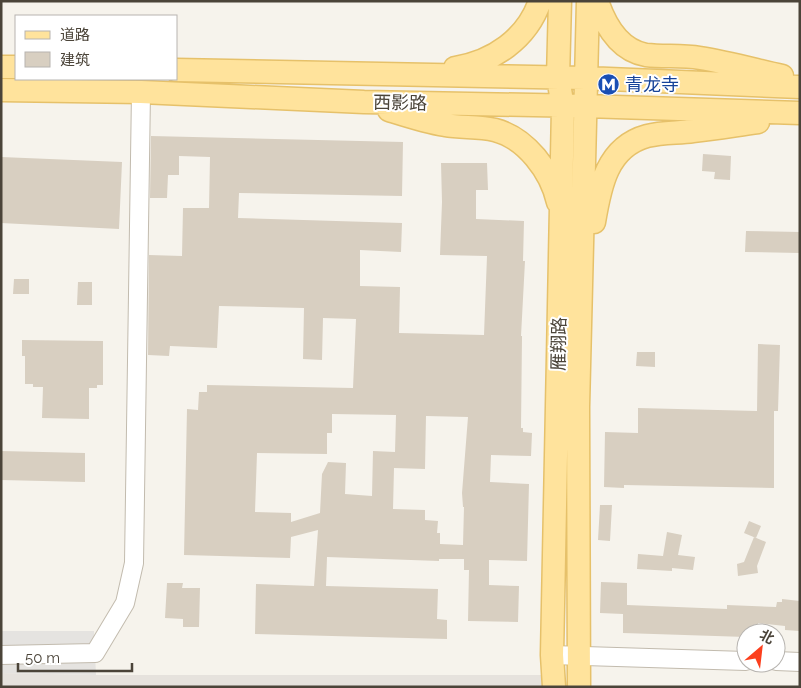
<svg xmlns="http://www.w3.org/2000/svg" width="801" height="688" viewBox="0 0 801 688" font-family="Raleway,'Noto Sans SC',sans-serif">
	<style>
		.industrial { fill: #e6e2dd }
		.parking { fill: #e5e3e0 }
		.building { fill: #d8cfc1; fill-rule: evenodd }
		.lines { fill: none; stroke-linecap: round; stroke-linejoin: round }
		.minor-casing { stroke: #c2bbae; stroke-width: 20 }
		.major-casing { stroke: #e6c16a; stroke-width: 25 }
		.minor { stroke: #fff; stroke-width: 18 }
		.major { stroke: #ffe39c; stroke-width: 22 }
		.labels { text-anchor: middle; stroke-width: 4; stroke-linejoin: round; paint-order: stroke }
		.transit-label { font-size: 18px; fill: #164399; stroke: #fff; text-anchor: start }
		.street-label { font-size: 18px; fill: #4b4439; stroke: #fff }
	</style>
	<rect width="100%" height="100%" fill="#f6f3ec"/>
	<path class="industrial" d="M 1,673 L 96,675 L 544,675 L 543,687 L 1,687 Z"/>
	<path class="parking" d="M 1,631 L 94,631 L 96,675 L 1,673 Z"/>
	<path class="building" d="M 151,136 L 403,142 L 402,196 L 239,193 L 238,218 L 402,223 L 401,252 L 360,250 L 360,286 L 400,287 L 399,333 L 484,335 L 487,256 L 440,255 L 442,202 L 441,163 L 487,163 L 488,190 L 476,190 L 476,219 L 524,221 L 523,261 L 525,261 L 521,336 L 522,336 L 521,428 L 523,428 L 523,432 L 532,433 L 531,456 L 491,455 L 490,482 L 529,484 L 527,561 L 489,560 L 489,585 L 519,586 L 518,622 L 468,621 L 469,570 L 464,570 L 464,559 L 439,559 L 439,561 L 327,557 L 326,586 L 438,589 L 437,619 L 447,620 L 447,639 L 255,634 L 256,584 L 314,586 L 318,530 L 291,537 L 290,558 L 184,555 L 187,409 L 198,410 L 199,392 L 207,392 L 207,385 L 353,388 L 356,319 L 323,318 L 322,360 L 303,359 L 304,308 L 219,306 L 217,348 L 170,346 L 169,356 L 148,355 L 149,255 L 182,256 L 183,208 L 209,208 L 210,157 L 179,156 L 179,175 L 168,175 L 167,198 L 150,198 ZM 332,414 L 396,415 L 395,452 L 373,451 L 372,496 L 345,494 L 346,463 L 328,462 L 322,474 L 320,513 L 291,522 L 291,513 L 255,512 L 257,453 L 327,454 L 327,433 L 332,433 ZM 426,416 L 468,417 L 462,493 L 463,507 L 464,507 L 463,545 L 440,544 L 440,533 L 437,533 L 438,521 L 425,520 L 425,510 L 393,509 L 394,468 L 425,469 Z
		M 703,154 L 731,156 L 730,180 L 714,179 L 715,172 L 702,171 Z
		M 1,157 L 122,162 L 119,229 L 1,223 Z
		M 746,231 L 800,232 L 800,253 L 745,252 Z
		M 14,279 L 29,279 L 29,294 L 13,294 Z
		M 78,282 L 92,282 L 92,305 L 77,305 Z
		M 22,340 L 103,341 L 103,385 L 97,385 L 97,388 L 89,388 L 89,419 L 42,418 L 43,387 L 33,387 L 33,384 L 25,384 L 25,356 L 22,356 Z
		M 758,344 L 780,345 L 778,411 L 774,411 L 774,488 L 624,485 L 624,488 L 604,487 L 605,432 L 638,433 L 638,408 L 757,411 Z
		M 637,352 L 655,352 L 655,367 L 636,366 Z
		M 1,451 L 85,453 L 85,482 L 1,480 Z
		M 600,505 L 612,505 L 610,541 L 598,540 Z
		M 749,521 L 761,526 L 756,538 L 744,533 Z
		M 667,532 L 682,535 L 678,555 L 695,557 L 693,570 L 672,568 L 672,571 L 637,569 L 638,554 L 663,556 Z
		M 754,537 L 766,542 L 757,566 L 758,573 L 738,576 L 737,564 L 744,562 Z
		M 601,582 L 627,583 L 627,605 L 727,609 L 727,605 L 776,607 L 777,602 L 782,602 L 782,599 L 800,601 L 800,631 L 785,630 L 785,626 L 758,623 L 758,633 L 746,633 L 746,637 L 623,633 L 623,614 L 600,613 Z
		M 167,583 L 183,583 L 182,588 L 200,588 L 199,627 L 183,627 L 183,619 L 165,618 Z"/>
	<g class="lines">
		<defs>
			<path id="minor" d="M 1,655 L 95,653 L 125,603 L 134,563 L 141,92
				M 552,655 L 746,661
				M 776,661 L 800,662"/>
			<path id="major" d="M 597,1 C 605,25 619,50 646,55 C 664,57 682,55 700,58 C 727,62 755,70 782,76
				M 1,67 L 16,67
				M 455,68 C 493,62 527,39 540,1
				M 176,70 L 585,78 L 800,87
				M 1,90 L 141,92 L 364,102 L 585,106 L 800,113
				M 389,110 C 408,116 426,122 445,125 C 461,128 478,126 495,130 C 526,138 551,171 558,202
				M 594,222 C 600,186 607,147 647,136 C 662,132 678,133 693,131 C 715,129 736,125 758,122
				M 554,687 L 552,655 L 563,107 L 558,78 L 560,1
				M 579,687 L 578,407 L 588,1"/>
		</defs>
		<use href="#minor" class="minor-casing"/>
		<use href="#major" class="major-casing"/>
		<use href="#minor" class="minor"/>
		<use href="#major" class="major"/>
	</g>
	<defs>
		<symbol id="metro-disc" viewBox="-11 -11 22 22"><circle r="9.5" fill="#1a4fb4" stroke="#fff"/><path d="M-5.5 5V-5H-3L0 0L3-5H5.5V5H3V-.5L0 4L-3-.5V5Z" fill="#fff"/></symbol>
	</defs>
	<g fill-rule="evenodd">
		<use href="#metro-disc" x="596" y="72" width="25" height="25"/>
	</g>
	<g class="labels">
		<g class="transit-label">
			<text x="625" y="91">青龙寺</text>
		</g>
		<g class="street-label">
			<text transform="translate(400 103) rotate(1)" y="6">西影路</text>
			<text transform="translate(559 344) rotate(-89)" y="6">雁翔路</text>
		</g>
	</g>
	<rect width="801" height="688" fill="none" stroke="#4b4439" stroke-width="5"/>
	<rect x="15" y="15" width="162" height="65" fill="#ffffff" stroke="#b7b4b0"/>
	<rect x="25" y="31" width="25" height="8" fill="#ffe39c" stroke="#b7b4b0"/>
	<text x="60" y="40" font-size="15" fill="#4b4439">道路</text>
	<rect x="25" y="52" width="25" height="15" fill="#d8cfc1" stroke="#b7b4b0"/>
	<text x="60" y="65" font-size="15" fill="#4b4439">建筑</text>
	<g transform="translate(761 648) rotate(28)"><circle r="24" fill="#ffffff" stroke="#b7b4b0"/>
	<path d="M0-4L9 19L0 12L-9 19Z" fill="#fc3f1d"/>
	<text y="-8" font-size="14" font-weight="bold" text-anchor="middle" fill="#4b4439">北</text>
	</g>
	<path d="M18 663v8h114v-8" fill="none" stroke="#4b4439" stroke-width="2.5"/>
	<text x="25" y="663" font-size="15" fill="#4b4439" stroke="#ffffff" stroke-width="4" paint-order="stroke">50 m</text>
</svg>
